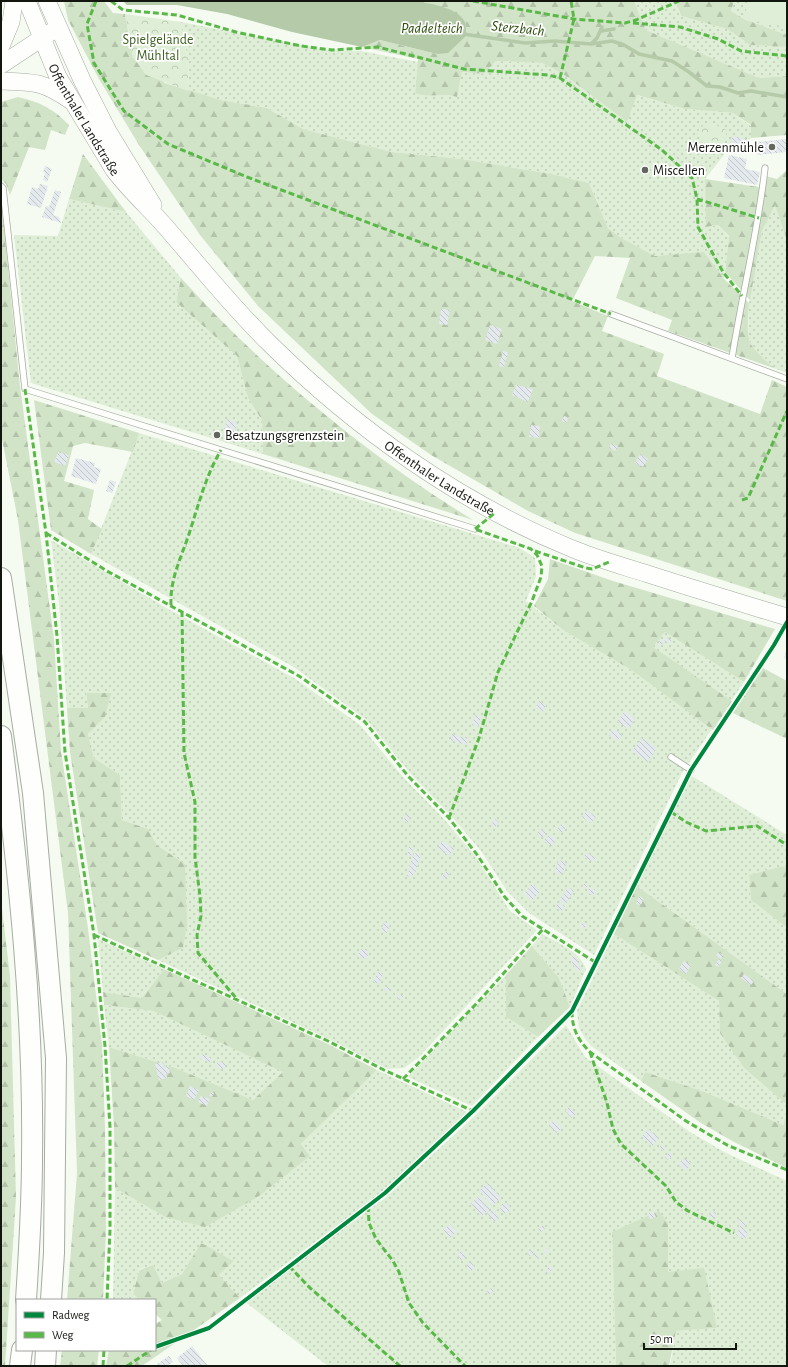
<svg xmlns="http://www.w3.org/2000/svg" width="788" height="1367" viewBox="0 0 788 1367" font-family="'Alegreya Sans',sans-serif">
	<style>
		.grass { fill: url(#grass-dots) }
		.forest { fill: url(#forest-firs) }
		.park { fill: url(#park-crowns) }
		.pitch { fill: #dfeed6 }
		.water { fill: #b5caa8 }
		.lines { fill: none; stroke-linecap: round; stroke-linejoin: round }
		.stream { stroke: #b5caa8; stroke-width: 3.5 }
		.building { fill: url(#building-back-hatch) }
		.service-casing { stroke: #a7aca4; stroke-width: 7 }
		.primary-casing { stroke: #a7aca4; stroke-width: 18 }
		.motorway-casing { stroke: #a7aca4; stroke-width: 22 }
		.service { stroke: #fefefd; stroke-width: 5.5 }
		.primary { stroke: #fefefd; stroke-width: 17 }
		.motorway { stroke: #fefefd; stroke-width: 20 }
		.quiet { stroke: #58b947; stroke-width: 3; stroke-dasharray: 6 3; stroke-linecap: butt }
		.cycleway-casing { stroke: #fff; stroke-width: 6 }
		.cycleway { stroke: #00873e; stroke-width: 4 }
		.poi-dot { fill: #61665e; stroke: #fff; stroke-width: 1.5 }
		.labels { text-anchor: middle; stroke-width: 3.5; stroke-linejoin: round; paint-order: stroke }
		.park-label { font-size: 14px; fill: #3d6022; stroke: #fff }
		.street-label { font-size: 14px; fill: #12160f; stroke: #fff }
		.poi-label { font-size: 14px; fill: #12160f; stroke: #fff; text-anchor: start }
		.water-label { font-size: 15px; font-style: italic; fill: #2b4c0b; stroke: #fff }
	</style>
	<defs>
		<pattern id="grass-dots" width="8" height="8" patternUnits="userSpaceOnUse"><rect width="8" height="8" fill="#dfeed6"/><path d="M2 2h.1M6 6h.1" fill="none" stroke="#becbb6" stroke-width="1.8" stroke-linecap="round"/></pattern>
		<pattern id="forest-firs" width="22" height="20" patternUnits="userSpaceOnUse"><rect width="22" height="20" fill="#d2e4c7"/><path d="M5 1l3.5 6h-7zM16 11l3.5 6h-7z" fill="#b3c3aa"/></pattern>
		<pattern id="park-crowns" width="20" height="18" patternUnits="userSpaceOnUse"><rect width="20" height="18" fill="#dfeed6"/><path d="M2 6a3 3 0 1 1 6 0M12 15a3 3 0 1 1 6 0" fill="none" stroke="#becbb6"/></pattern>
		<pattern id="building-back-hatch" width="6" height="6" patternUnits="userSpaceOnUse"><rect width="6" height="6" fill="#e3e9ec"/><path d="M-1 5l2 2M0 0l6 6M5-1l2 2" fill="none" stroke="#c2c7c9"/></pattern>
	</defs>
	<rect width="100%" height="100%" fill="#f5fbf1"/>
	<path class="grass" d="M 634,1 L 676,1 L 681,16 L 727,29 L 750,45 L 787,47 L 787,76 L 759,78 L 646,30 Z
		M 734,1 L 787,1 L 787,35 L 744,19 L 731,11 Z
		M 181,22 L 332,51 L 361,51 L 418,62 L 415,92 C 426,98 443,93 457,97 L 462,72 L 484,74 L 496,61 L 542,63 L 563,74 L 627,122 L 636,95 L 685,109 L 733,113 L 751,126 L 751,138 L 746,146 L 726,152 L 705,179 L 707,227 L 718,225 L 729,237 L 724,279 L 704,253 L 655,256 L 620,237 L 608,228 L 589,183 L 552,174 L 462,159 L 392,152 L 303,129 L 267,108 L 221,100 L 188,91 L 189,58 L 185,47 Z
		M 69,199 L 126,212 L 181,278 L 176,302 L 237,356 L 248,398 L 262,420 L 263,454 L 31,383 L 14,235 L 58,236 Z
		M 775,204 L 787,241 L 787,373 L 776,369 L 754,351 L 748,337 L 749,303 L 762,231 Z
		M 139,433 L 520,548 L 535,558 L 536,576 L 526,601 L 563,630 L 633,671 L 665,632 L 744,682 L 682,773 L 594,955 L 529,913 L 507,891 L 481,851 L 454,819 L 410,773 L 367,720 L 292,666 L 91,554 Z
		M 51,540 L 170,610 L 294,678 L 360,725 L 403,777 L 443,818 L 476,857 L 510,911 L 537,930 L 419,1057 L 404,1068 L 388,1069 L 329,1039 L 158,960 L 183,948 L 185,864 L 157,845 L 148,829 L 122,820 L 120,775 L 94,758 L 88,734 L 105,717 L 86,693 L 88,708 L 67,708 L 59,603 Z
		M 692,776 L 787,835 L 787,868 L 783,866 L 749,875 L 751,900 L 787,928 L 787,994 L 637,886 L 660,836 Z
		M 542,934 C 558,943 580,951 586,969 L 570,1007 L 559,978 L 532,946 Z
		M 614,934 L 719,1001 L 721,1033 L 744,1068 L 787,1105 L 787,1113 L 783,1125 L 705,1092 L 645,1072 L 641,1081 L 591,1046 L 584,1037 L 579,1028 L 577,1011 Z
		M 98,939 L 164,969 L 142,998 L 103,992 Z
		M 506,975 L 506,1017 L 538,1037 L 472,1106 L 408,1077 Z
		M 104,1005 L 153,1011 L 284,1072 L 253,1100 L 173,1067 L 109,1047 Z
		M 566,1025 L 585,1057 L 690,1132 L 726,1153 L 787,1181 L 787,1366 L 670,1366 L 676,1331 L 717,1328 L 668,1272 L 668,1223 L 612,1233 L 616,1366 L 328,1366 L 244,1301 L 385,1198 L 477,1114 Z
		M 377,1070 L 467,1112 L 382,1192 L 240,1298 L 219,1275 L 234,1261 L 201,1244 L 182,1274 L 162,1283 L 153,1265 L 139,1269 L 133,1294 L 140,1300 L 113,1300 L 115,1188 L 165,1217 L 310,1156 L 301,1144 Z"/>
	<path class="forest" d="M 64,1 L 104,1 L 113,13 L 125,14 L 133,57 L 165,83 L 221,100 L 267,108 L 303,129 L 392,152 L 462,159 L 552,174 L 589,183 L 608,228 L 620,237 L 655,256 L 704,252 L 724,279 L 749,303 C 747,343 744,343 776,369 L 668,331 L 672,320 L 616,298 L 630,258 L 595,256 L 572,301 L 608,316 L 602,331 L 664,354 L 657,376 L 760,414 L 772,380 L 787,387 L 787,601 L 575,533 L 528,511 L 431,455 L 372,414 L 258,306 L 200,235 L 139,145 L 99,79 L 68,20 Z
		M 364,1 L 634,1 L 646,30 L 759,78 L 787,76 L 787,135 L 751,138 L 751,125 L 733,113 L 685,109 L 637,95 L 627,122 L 563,74 L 542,63 L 496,61 L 484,74 L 462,72 L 457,97 C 443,93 426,98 415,93 L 418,59 L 362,47 L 380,40 L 437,54 L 467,35 L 465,23 L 418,1 L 375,3 Z
		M 676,1 L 734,1 L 731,11 L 744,19 L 787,35 L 787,47 L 750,45 L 727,29 L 681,16 Z
		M 18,97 C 40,102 54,109 69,125 L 65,135 L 51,130 L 45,150 L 29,147 L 10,195 L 6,184 L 1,179 L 1,102 Z
		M 83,154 L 126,212 L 69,199 Z
		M 787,170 L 787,241 L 775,205 L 762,231 L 750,300 L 725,272 L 729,236 L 718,225 L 706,227 L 705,179 L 759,187 L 762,175 L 777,179 Z
		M 1,199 L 20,386 L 54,639 L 61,751 L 88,928 L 102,1045 L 105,1127 L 106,1231 L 103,1300 L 67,1300 L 77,1173 L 68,913 L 18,520 L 1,434 Z
		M 181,278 C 265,371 366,454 473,520 L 263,454 L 262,420 L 248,398 L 237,356 L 176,302 Z
		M 34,400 L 139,433 L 133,452 L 85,443 L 73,446 L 64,481 L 94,490 L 88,519 L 102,529 L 91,554 L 51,530 Z
		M 550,559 L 613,581 L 775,629 L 744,682 L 665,632 L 653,647 L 732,701 L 713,730 L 633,671 L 563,630 L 534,606 L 548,579 Z
		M 763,668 L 787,681 L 787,739 L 733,713 Z
		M 86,693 L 111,693 L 105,717 L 88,734 L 94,758 L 120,775 L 122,820 L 148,829 L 157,845 L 185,864 L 187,925 L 183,948 L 158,960 L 98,933 L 70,752 L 67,708 L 88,708 Z
		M 783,866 L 787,868 L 787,928 L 751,900 L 749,875 Z
		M 637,886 L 787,994 L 787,1105 L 744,1068 L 720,1033 L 719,1001 L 614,934 Z
		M 1,900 L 10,976 L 16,1197 L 5,1366 L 1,1366 Z
		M 532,946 L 559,978 L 570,1007 L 538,1037 L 506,1017 L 506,975 Z
		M 164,969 L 328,1044 L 377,1070 L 301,1144 L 310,1156 L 259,1196 L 205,1227 L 165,1217 L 115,1188 L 114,1127 L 109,1047 L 173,1067 L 253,1100 L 283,1072 L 153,1011 L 104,1005 L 103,992 L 142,998 Z
		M 645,1072 L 705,1092 L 783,1125 L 787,1113 L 787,1168 L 734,1142 L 701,1123 L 641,1081 Z
		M 659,1211 L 668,1223 L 668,1272 L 704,1268 L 717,1328 L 676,1331 L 669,1366 L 616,1366 L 612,1232 Z
		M 201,1243 L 234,1261 L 219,1275 L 240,1298 L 142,1366 L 106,1366 L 109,1350 L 155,1350 L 155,1324 L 162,1320 L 155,1314 L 155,1300 L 140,1300 L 133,1294 L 139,1270 L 153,1265 L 162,1283 L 182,1274 Z
		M 62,1350 L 99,1350 L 97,1366 L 60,1366 Z"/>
	<path class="park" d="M 125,14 L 181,22 L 185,47 L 189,58 L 188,91 L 146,75 L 133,57 Z
		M 703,124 L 715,125 L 727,130 L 724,145 L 699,142 Z"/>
	<path class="pitch" d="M 748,1 L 787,1 L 787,27 L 744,19 Z"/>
	<path class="water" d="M 123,1 L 418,1 C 433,5 457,7 465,22 C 466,25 466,31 467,35 L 448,53 L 437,54 L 380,40 L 362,47 L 292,32 L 227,14 L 177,5 L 127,5 Z"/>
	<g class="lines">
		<path class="stream" d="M 601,31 L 614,29
			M 463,34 L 525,43 L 555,41 L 591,44 L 612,41 L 624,45 L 639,54 L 672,61 L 689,72 L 707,86 L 720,87 L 738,93 L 751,91 L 787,97
			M 591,44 L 597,38 L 602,27"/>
	</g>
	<path class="building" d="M 732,136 L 746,139 L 744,149 L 730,146 Z
		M 787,139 L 787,152 L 757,155 L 756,142 Z
		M 729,155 L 747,159 L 745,169 L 760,172 L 757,185 L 724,178 Z
		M 45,166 L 52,169 L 47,182 L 43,180 L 45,173 L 43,172 Z
		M 40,184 L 48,186 L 41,208 L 27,204 L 32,187 L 38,189 Z
		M 55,190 L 61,192 L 53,215 L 59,217 L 61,223 L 42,217 L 46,206 L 49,207 Z
		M 441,309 L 450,310 L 447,325 L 439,324 Z
		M 490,325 L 502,329 L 497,344 L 485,340 Z
		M 503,351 L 508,352 L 504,367 L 499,366 Z
		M 516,385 L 533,389 L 528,402 L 512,395 Z
		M 564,416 L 568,417 L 567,423 L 562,421 Z
		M 227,419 L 238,423 L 235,433 L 224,429 Z
		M 531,425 L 540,426 L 539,438 L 529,437 Z
		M 611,443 L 618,447 L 615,451 L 609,448 Z
		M 58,452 L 69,455 L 65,466 L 54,462 Z
		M 640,454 L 648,459 L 643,467 L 635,463 Z
		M 76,458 L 95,463 L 94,467 L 101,469 L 96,484 L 71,476 Z
		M 110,480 L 116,482 L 112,493 L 106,491 Z
		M 666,637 L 671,640 L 670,644 L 664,640 Z
		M 661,639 L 664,641 L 661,646 L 658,644 Z
		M 787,648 L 787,659 L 784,658 Z
		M 539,701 L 546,705 L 543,712 L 535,708 Z
		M 625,711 L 635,719 L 628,729 L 617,721 Z
		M 475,715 L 481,717 L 478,727 L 472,725 Z
		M 613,729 L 622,735 L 618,741 L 609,735 Z
		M 452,734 L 468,739 L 466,745 L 450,740 Z
		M 642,738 L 657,748 L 648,762 L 632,751 Z
		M 587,810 L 596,817 L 591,823 L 582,817 Z
		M 406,814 L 410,816 L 408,823 L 404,821 Z
		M 495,819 L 499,823 L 495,827 L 491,824 Z
		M 561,824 L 566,827 L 562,833 L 557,830 Z
		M 540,829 L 546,833 L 543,838 L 537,834 Z
		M 549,834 L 556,839 L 552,846 L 544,841 Z
		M 442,841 L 454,849 L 449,856 L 437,848 Z
		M 409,847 L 413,848 L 411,857 L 407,856 Z
		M 414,853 L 421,855 L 415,873 L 411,877 L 407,876 L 409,870 L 408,870 Z
		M 587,853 L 596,858 L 593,862 L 584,857 Z
		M 559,860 L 567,864 L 561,875 L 554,872 Z
		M 447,871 L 450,873 L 444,880 L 440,877 Z
		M 585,883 L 588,885 L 585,889 L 582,887 Z
		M 532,884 L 540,891 L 532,901 L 524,894 Z
		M 568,887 L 574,891 L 565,904 L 559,901 Z
		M 590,887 L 596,891 L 593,896 L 587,892 Z
		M 639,896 L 643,898 L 641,905 L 636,904 Z
		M 558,903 L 565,906 L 561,912 L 556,906 Z
		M 384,922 L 390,924 L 387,933 L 381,931 Z
		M 583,922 L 587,925 L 584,929 L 580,927 Z
		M 360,949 L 369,951 L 367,959 L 358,957 Z
		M 718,952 L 723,955 L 721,959 L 716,956 Z
		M 575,955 L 581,970 L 577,972 L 570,958 Z
		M 719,959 L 722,961 L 718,967 L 715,965 Z
		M 684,961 L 691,965 L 686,974 L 679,969 Z
		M 377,972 L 383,974 L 380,984 L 374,982 Z
		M 744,974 L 754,981 L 751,985 L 741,978 Z
		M 386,986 L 390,989 L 389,992 L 384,990 Z
		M 399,994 L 403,996 L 400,1000 L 397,998 Z
		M 202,1054 L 212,1059 L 210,1063 L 200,1058 Z
		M 218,1061 L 226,1064 L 224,1069 L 216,1067 Z
		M 163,1062 L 164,1067 L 168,1066 L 170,1073 L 166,1074 L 167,1078 L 159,1080 L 155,1064 Z
		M 190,1086 L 199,1090 L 194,1100 L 186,1096 Z
		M 211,1092 L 214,1093 L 212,1097 L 209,1096 Z
		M 200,1096 L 210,1099 L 207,1106 L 198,1102 Z
		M 569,1107 L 576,1113 L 572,1118 L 565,1111 Z
		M 554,1120 L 562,1128 L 557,1133 L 549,1126 Z
		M 648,1129 L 659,1138 L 652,1146 L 642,1137 Z
		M 661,1145 L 665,1149 L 663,1151 L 659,1147 Z
		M 669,1152 L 673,1155 L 668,1160 L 665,1157 Z
		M 684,1158 L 691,1163 L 686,1170 L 679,1165 Z
		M 488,1183 L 501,1198 L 492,1206 L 479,1190 Z
		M 480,1196 L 490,1209 L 481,1216 L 471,1203 Z
		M 507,1203 L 510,1207 L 509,1212 L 504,1213 L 500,1209 L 502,1204 Z
		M 492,1209 L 499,1218 L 494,1222 L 487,1213 Z
		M 653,1211 L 656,1217 L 650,1219 L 648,1214 Z
		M 712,1211 L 716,1213 L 713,1219 L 709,1217 Z
		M 739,1219 L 746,1223 L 743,1229 L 748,1232 L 745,1239 L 736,1235 L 741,1224 L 738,1222 Z
		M 450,1224 L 457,1232 L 450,1238 L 443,1230 Z
		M 543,1225 L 545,1228 L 541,1232 L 538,1229 Z
		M 546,1248 L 549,1252 L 547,1254 L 543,1250 Z
		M 531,1249 L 534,1253 L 530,1256 L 527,1253 Z
		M 462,1250 L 466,1257 L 461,1260 L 457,1254 Z
		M 537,1253 L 540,1256 L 537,1259 L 534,1255 Z
		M 471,1262 L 475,1268 L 470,1271 L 466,1265 Z
		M 549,1266 L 553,1268 L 549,1274 L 546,1273 Z
		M 491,1288 L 494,1291 L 489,1295 L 487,1292 Z
		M 192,1346 L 208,1366 L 183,1366 L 177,1358 Z
		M 169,1356 L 173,1362 L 167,1366 L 159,1366 L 157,1364 Z"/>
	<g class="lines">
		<defs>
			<path id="service" d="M 1,186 L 3,188 L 25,389 L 475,529
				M 611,314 L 787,379
				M 732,358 C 742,294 758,232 765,168
				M 671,757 L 691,770"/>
			<g id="primary">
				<path id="s1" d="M 27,1 L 58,77 L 114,170 C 129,190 148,207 164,225 C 199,265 231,306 269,343 C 356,429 460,503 573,549 C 597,559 623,566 648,574 C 694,589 741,603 787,617"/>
				<path d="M 47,1 L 82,80 L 109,133 L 153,205"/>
				<path d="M 1,46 L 11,22 L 14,1"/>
				<path d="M 1,65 L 51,32"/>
				<path d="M 1,81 C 34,82 42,81 70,100"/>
			</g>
			<path id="motorway" d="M 1,578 L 33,793 L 56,1058 L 54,1253 L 51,1300
				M 1,736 C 19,875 34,1017 32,1158 C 32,1205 29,1253 26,1300
				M 20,1366 L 22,1350
				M 45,1366 L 46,1350"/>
		</defs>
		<use href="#service" class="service-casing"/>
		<use href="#primary" class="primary-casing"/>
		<use href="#motorway" class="motorway-casing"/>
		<use href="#service" class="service"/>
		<use href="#primary" class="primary"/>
		<use href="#motorway" class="motorway"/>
		<path class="quiet" d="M 96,1 L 87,24 L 94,63 L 124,111 L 168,144 L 247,177 L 611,314
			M 111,1 L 123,10 L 177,15 L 236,32 L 301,46 L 332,50 L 378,47 L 464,69 L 548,75 L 560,78 L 662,150 L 692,178 L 697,199 L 698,227 L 723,272 L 742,296
			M 473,1 L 574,19 L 625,23 L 636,20 L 679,1
			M 633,23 L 680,27 L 718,39 L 741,51 L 787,56
			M 560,78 L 574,19 L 571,1
			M 697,199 L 759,218
			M 25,389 L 46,533 L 57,636 L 65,752 L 94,935 L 105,1046 L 110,1127 L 110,1230 L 107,1300
			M 742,500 L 748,498 L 787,411
			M 475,529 L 496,512
			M 46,533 L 107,571 L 299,676 L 365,722 L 408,776 L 449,818 L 478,856 L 504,896 L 522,916 L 595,962
			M 535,551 L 586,568 L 592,569 L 609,562
			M 171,605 C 170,580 180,560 188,537 C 198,507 205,477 221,450
			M 182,611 L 184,753 L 195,802 L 195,857 L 200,896 L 201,916 L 197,935 L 198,953 L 236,998
			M 671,812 L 686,822 L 706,831 L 757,826 L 787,845
			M 449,818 L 479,738 L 498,672 L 532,601 L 541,577 L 542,566 L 537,555 L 531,549 L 475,529
			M 94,935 L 328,1041 L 384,1070 L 473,1111
			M 572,1011 C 572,1029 578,1040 590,1052 L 686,1121 L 727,1145 L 787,1170
			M 590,1052 L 607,1103 L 613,1129 L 621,1144 L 666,1186 L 676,1202 L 688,1211 L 734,1233
			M 403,1079 L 478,1002 L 543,929
			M 368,1206 L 369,1223 L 376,1239 L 393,1261 L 399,1272 L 409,1303 L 423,1323 L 465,1366
			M 289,1266 L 309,1287 L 400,1366
			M 103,1366 L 104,1350
			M 127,1366 L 151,1350"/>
		<defs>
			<path id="cycleway" d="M 155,1347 L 209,1328 L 385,1193 L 473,1111 L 572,1011 L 691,770 L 774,645 L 787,622"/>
		</defs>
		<use href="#cycleway" class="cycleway-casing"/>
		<use href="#cycleway" class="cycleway"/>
	</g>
	<g class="poi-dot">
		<circle cx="772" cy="147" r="4"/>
		<circle cx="645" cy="170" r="4"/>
		<circle cx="217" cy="435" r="4"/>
	</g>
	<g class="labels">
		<g class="park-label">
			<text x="158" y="44">Spielgelände<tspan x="158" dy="16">Mühltal</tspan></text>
		</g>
		<g class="street-label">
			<text dy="5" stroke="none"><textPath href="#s1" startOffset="132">Offenthaler Landstraße</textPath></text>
			<text dy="5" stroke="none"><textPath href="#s1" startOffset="641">Offenthaler Landstraße</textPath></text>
		</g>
		<g class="poi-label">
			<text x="764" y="152" text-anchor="end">Merzenmühle</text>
			<text x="653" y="175">Miscellen</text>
			<text x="225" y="440">Besatzungsgrenzstein</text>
		</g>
		<g class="water-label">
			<text x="432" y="33">Paddelteich</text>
			<text transform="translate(518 28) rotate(6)" y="5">Sterzbach</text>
		</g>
	</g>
	<rect width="788" height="1367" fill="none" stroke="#12160f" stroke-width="4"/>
	<rect x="16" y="1299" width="140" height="52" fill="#ffffff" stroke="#a0a29f"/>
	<rect x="24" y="1312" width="20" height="6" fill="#00873e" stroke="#a0a29f"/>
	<text x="52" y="1319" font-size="12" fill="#12160f">Radweg</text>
	<rect x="24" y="1332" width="20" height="6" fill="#58b947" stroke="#a0a29f"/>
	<text x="52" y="1339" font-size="12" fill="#12160f">Weg</text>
	<path d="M644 1343v6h92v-6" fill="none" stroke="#12160f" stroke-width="2"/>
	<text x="650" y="1343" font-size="12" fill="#12160f" stroke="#ffffff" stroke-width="3" paint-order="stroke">50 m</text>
</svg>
